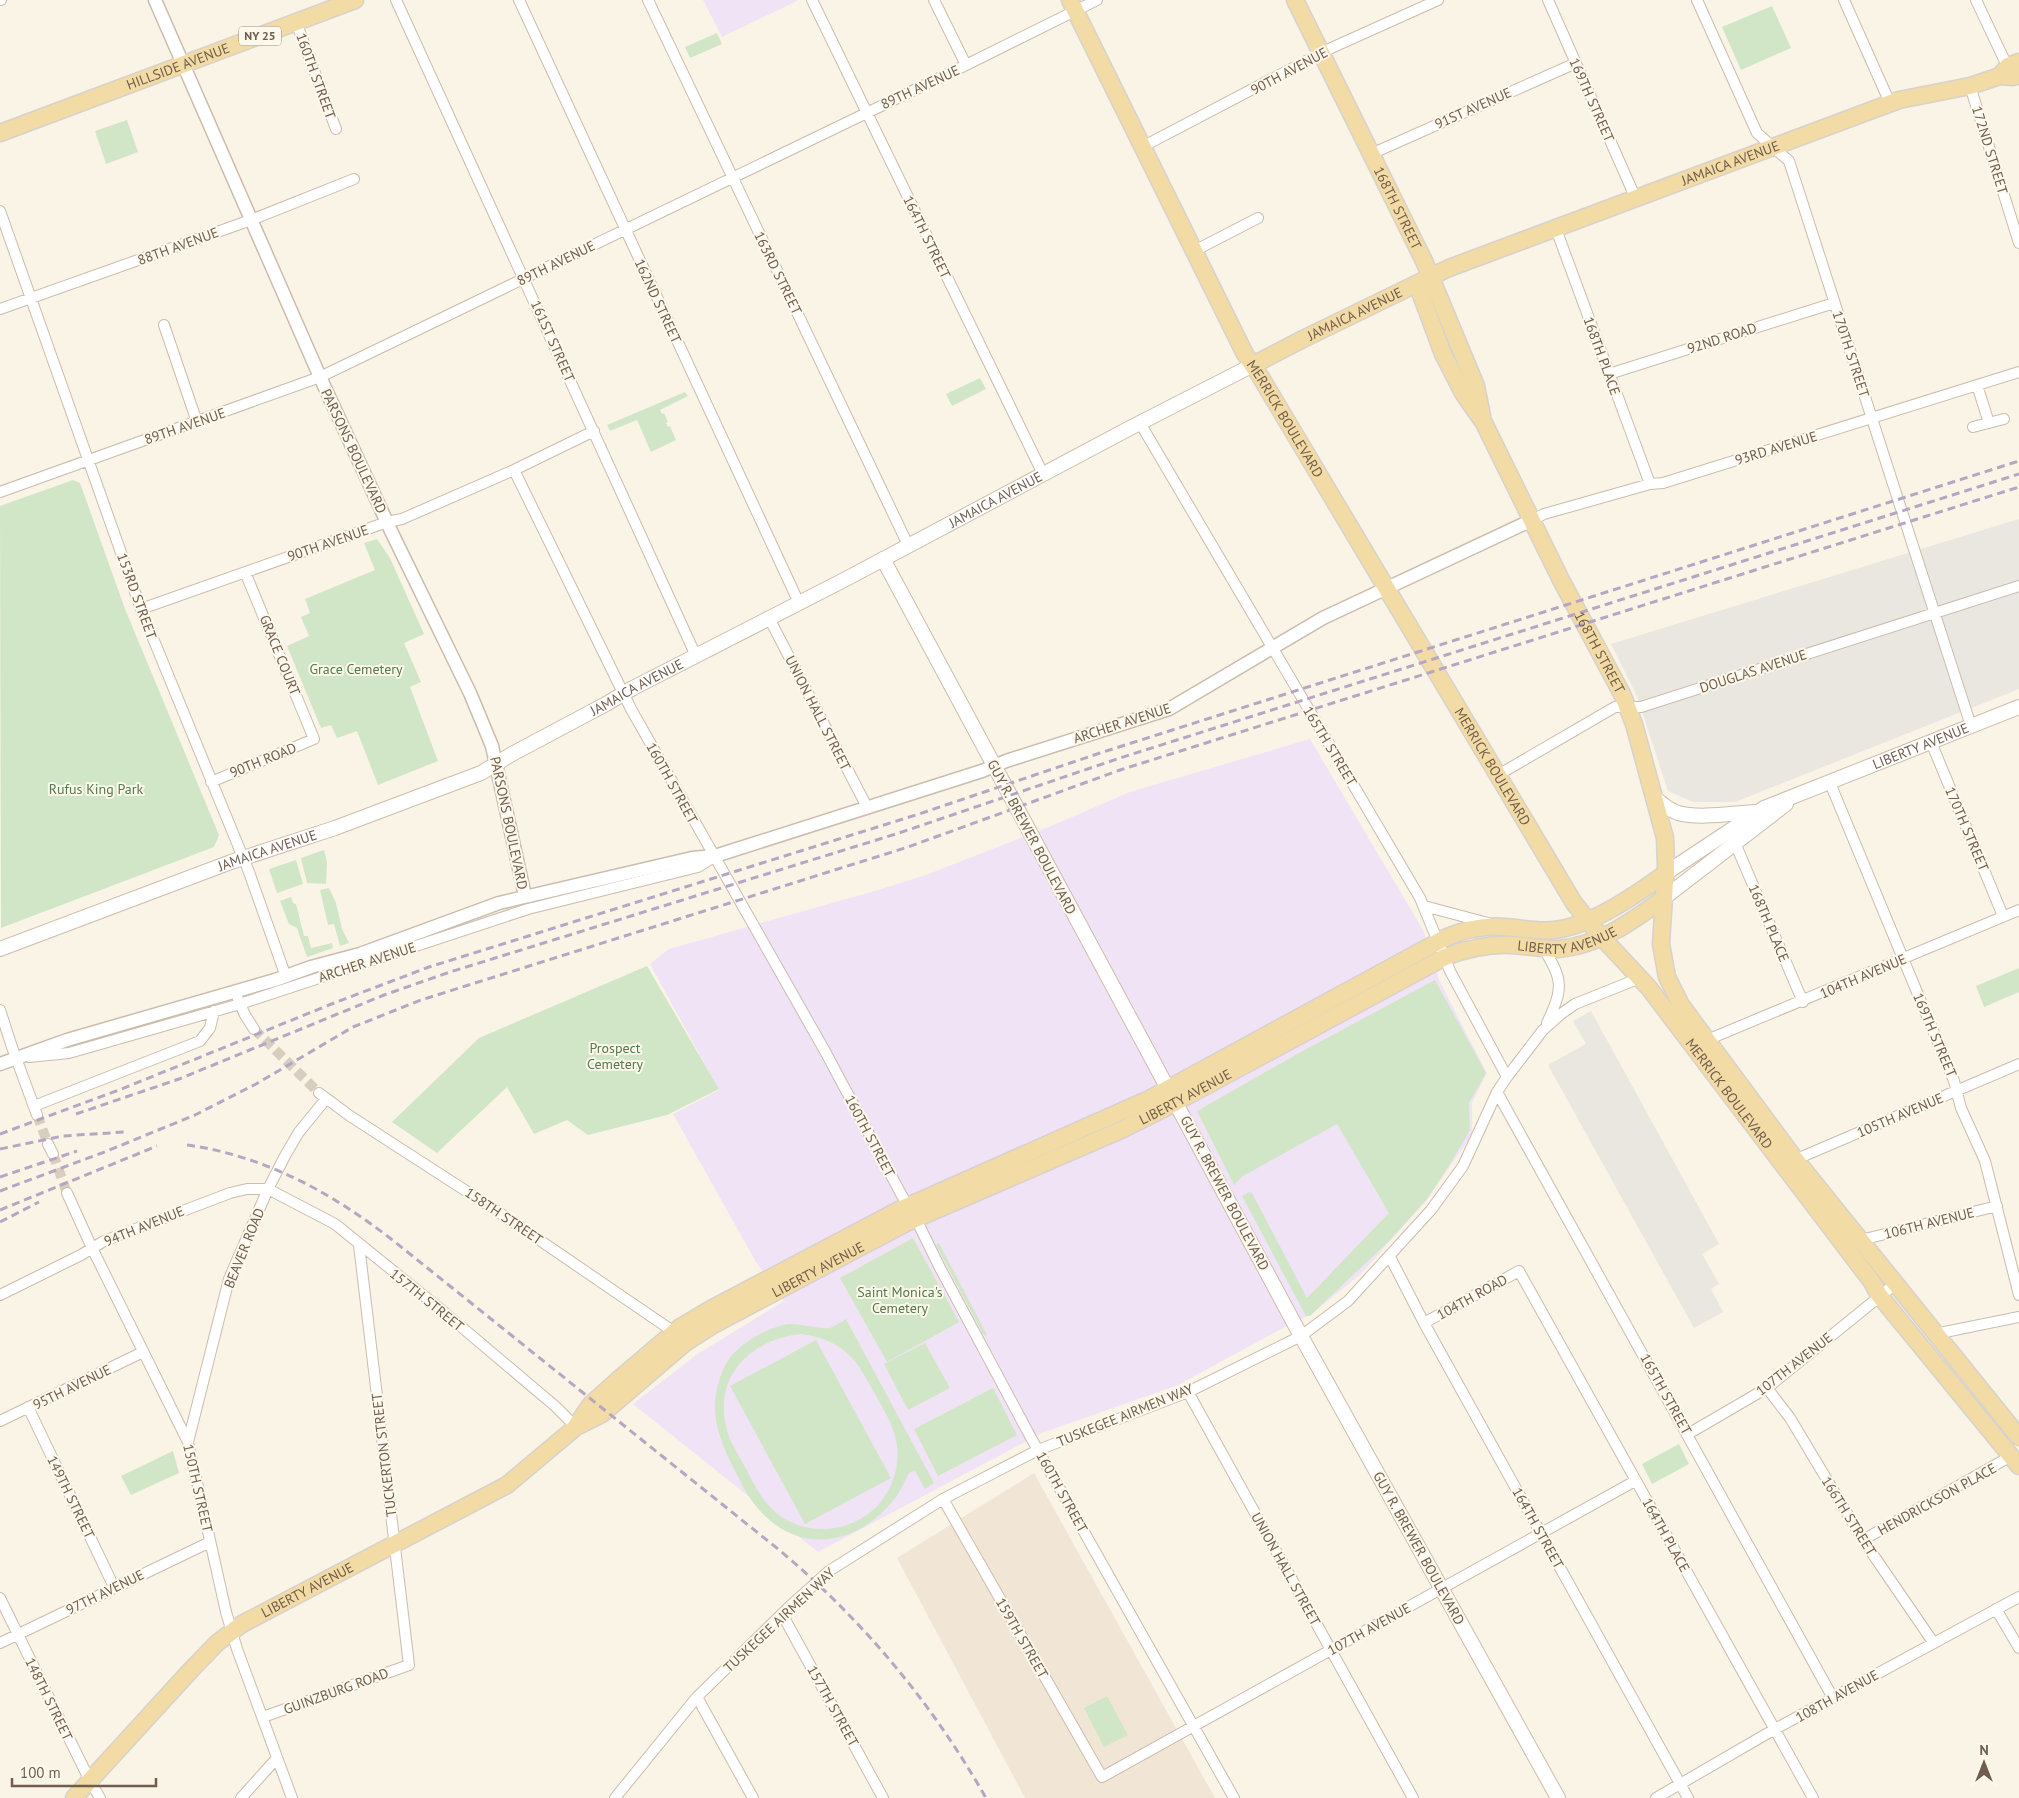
<svg xmlns="http://www.w3.org/2000/svg" width="2019" height="1798" viewBox="0 0 2019 1798" font-family="'PT Sans',sans-serif">
	<style>
		.residential { fill: #f1e6d5 }
		.industrial { fill: #eae6e0 }
		.education { fill: #f1e3f6 }
		.green { fill: #d1e6c6; fill-rule: evenodd }
		.lines { fill: none; stroke-linecap: round; stroke-linejoin: round }
		.minor-tunnel { stroke: #d8cec0; stroke-width: 10; stroke-dasharray: 10 5; stroke-linecap: butt }
		.minor-casing { stroke: #cbbcad; stroke-width: 12 }
		.tertiary-casing { stroke: #cbbcad; stroke-width: 15 }
		.secondary-casing { stroke: #cdbdab; stroke-width: 16 }
		.primary-casing { stroke: #d7d2cd; stroke-width: 19 }
		.minor { stroke: #fff; stroke-width: 10 }
		.tertiary { stroke: #fff; stroke-width: 12 }
		.secondary { stroke: #fff; stroke-width: 14 }
		.primary { stroke: #f2dba5; stroke-width: 16 }
		.rail { stroke: #b7a6c2; stroke-width: 3; stroke-dasharray: 8 5; stroke-linecap: butt }
		.labels { text-anchor: middle; stroke-width: 4; stroke-linejoin: round; paint-order: stroke }
		.shield { fill: #fdf8ec; stroke: #9b8c7d; stroke-width: 1 }
		.shield-label { font-size: 12px; font-weight: bold; fill: #715d4d }
		.street-label { font-size: 14px; fill: #715d4d; stroke: #fdf8ec }
		.park-label { font-size: 14px; fill: #547b4a; stroke: #fdf8ec }
	</style>
	<rect width="100%" height="100%" fill="#faf4e6"/>
	<path class="residential" d="M 1034,1473 L 1215,1798 L 1025,1798 L 897,1558 Z"/>
	<path class="industrial" d="M 2019,519 L 2019,689 L 1735,802 L 1693,802 L 1668,791 L 1637,696 L 1611,644 Z
		M 1591,1011 L 1719,1244 L 1702,1254 L 1719,1284 L 1711,1289 L 1723,1312 L 1694,1328 L 1548,1065 L 1586,1044 L 1573,1021 Z"/>
	<path class="education" d="M 703,0 L 796,0 L 797,1 L 722,37 Z
		M 1310,739 L 1423,930 L 1440,982 L 1487,1073 L 1472,1103 L 1472,1135 L 1426,1201 L 1360,1275 L 1310,1315 L 1283,1328 L 1178,1385 L 1042,1433 L 818,1552 L 633,1404 L 696,1355 L 784,1301 L 756,1262 L 673,1114 L 719,1090 L 650,964 L 669,949 L 878,890 L 926,875 L 1051,826 L 1130,792 Z"/>
	<path class="green" d="M 1772,6 L 1791,48 L 1741,70 L 1722,27 Z
		M 717,33 L 722,44 L 690,58 L 685,47 Z
		M 127,120 L 138,152 L 106,164 L 95,131 Z
		M 980,378 L 986,389 L 952,406 L 946,394 Z
		M 685,392 L 688,396 L 660,410 L 662,414 L 664,413 L 668,422 L 666,423 L 668,427 L 670,426 L 676,440 L 651,452 L 637,420 L 610,431 L 607,425 Z
		M 73,480 L 80,483 L 125,609 L 219,835 L 214,847 L 1,928 L 0,506 Z
		M 377,539 L 390,558 L 424,634 L 404,643 L 421,682 L 410,687 L 438,761 L 378,785 L 357,731 L 337,738 L 331,725 L 321,728 L 287,646 L 309,636 L 301,617 L 310,613 L 305,599 L 375,570 L 364,543 Z
		M 324,850 L 327,862 L 326,884 L 307,883 L 301,858 Z
		M 296,860 L 303,884 L 277,893 L 269,869 Z
		M 329,888 L 336,903 L 342,929 L 349,943 L 340,946 L 334,924 L 328,925 L 320,890 Z
		M 291,897 L 293,903 L 296,904 L 304,936 L 308,936 L 311,948 L 332,943 L 333,948 L 307,957 L 297,928 L 289,924 L 280,901 Z
		M 647,966 L 719,1089 L 667,1115 L 588,1135 L 567,1120 L 534,1134 L 507,1087 L 437,1153 L 392,1122 L 479,1038 Z
		M 2019,968 L 2019,992 L 1984,1007 L 1976,986 Z
		M 1435,980 L 1486,1073 L 1469,1103 L 1470,1130 L 1452,1161 L 1427,1199 L 1389,1241 L 1310,1316 L 1306,1316 L 1242,1196 L 1249,1192 L 1252,1193 L 1307,1298 L 1389,1213 L 1337,1124 L 1243,1176 L 1234,1185 L 1197,1111 L 1299,1053 Z
		M 913,1238 L 959,1322 L 887,1362 L 840,1278 Z
		M 939,1243 L 987,1335 L 986,1336 L 983,1334 L 936,1245 Z
		M 846,1319 L 934,1483 L 925,1489 L 915,1471 L 909,1473 C 904,1483 899,1494 892,1502 C 853,1548 795,1555 755,1505 C 747,1495 740,1481 734,1469 C 719,1439 708,1412 720,1378 C 723,1369 727,1359 735,1352 C 748,1339 770,1327 788,1324 C 799,1323 824,1330 830,1328 C 835,1326 841,1322 846,1319 ZM 801,1334 C 818,1336 836,1342 849,1355 C 860,1365 866,1379 874,1392 C 881,1405 890,1419 894,1433 C 904,1461 892,1497 868,1514 C 839,1536 794,1534 769,1506 C 759,1495 752,1480 745,1467 C 738,1454 729,1441 726,1426 C 714,1374 753,1339 801,1334 Z
		M 816,1340 L 891,1478 L 805,1524 L 730,1386 Z
		M 925,1343 L 950,1388 L 908,1410 L 884,1364 Z
		M 993,1388 L 1017,1435 L 938,1476 L 914,1429 Z
		M 1679,1444 L 1689,1464 L 1652,1484 L 1642,1464 Z
		M 173,1451 L 179,1473 L 131,1495 L 121,1476 Z
		M 1107,1696 L 1128,1735 L 1104,1747 L 1084,1708 Z"/>
	<g class="lines">
		<path class="minor-tunnel" d="M 254,1029 L 319,1093
			M 37,1115 L 48,1144
			M 53,1154 L 67,1193"/>
		<defs>
			<path id="minor" d="M 0,0 L 1,0
				M 396,0 L 696,656
				M 519,0 L 799,603
				M 648,0 L 908,545
				M 812,0 L 1043,474
				M 934,0 L 966,65
				M 1548,0 L 1636,199
				M 1697,0 L 1757,133 L 1789,161 L 1971,726
				M 1844,0 L 1890,103
				M 1976,0 L 2010,72
				M 296,22 L 336,129
				M 1970,86 L 2019,243
				M 1142,147 L 1329,49 L 1438,0
				M 1371,154 L 1576,63
				M 0,211 L 141,609 L 249,872 L 286,977
				M 1556,229 L 1650,484
				M 1194,251 L 1258,218
				M 0,309 L 251,220 L 354,179
				M 164,325 L 197,422
				M 1609,374 L 1834,303
				M 1977,385 L 1989,423
				M 1140,423 L 1420,898 L 1450,971 L 1507,1077
				M 1973,427 L 2004,419
				M 514,470 L 631,709 L 826,1053 L 901,1194 L 916,1219 L 940,1268 L 1030,1436 L 1234,1798
				M 0,492 L 320,377 L 966,65 L 1097,0
				M 1532,520 L 1544,514 L 1650,484 L 1663,483 L 2019,372
				M 141,609 L 387,522 L 402,519 L 514,470 L 594,431
				M 769,618 L 867,807
				M 1931,742 L 2003,916
				M 1498,775 L 1615,707 L 1641,707 L 2019,586
				M 211,782 L 314,739 L 245,572
				M 1830,783 L 1954,1081 L 1961,1108 L 1985,1161 L 2019,1295
				M 1735,843 L 1803,1002
				M 1424,906 L 1488,923
				M 1543,948 C 1564,980 1563,989 1547,1023
				M 238,999 L 245,1015 L 254,1029
				M 0,1010 L 12,1047 L 37,1115
				M 1707,1040 L 2019,910
				M 29,1057 L 69,1053 L 240,1004 L 528,909 L 698,867 L 714,857
				M 1497,1092 L 1833,1698
				M 319,1093 L 350,1116 L 494,1209 L 677,1334
				M 34,1106 L 200,1041 L 210,1028 L 214,1011
				M 48,1144 L 53,1154
				M 1792,1161 L 2019,1064
				M 67,1193 L 92,1248 L 188,1442 L 226,1612 L 237,1649 L 292,1798
				M 1861,1240 L 1997,1206
				M 1390,1257 L 1424,1323 L 1688,1798
				M 0,1295 L 81,1255 L 104,1241 L 230,1193 L 247,1189 L 268,1189 L 335,1224 L 439,1308 L 555,1406 L 576,1427
				M 1424,1323 L 1519,1271 L 1813,1798
				M 1935,1334 L 2019,1317
				M 1767,1388 L 1790,1418 L 1863,1540 L 1933,1642
				M 1188,1392 L 1413,1798
				M 28,1407 L 114,1587
				M 0,1421 L 143,1352
				M 1688,1434 L 1767,1388 L 1895,1284
				M 188,1442 L 229,1279 L 268,1189 L 286,1154 L 299,1132 L 326,1099
				M 943,1499 L 1102,1777 L 1635,1481
				M 1863,1540 L 2011,1456
				M 0,1598 L 90,1781 L 100,1798
				M 1996,1609 L 2019,1648
				M 782,1614 L 883,1798
				M 0,1643 L 210,1542
				M 697,1697 L 753,1798
				M 263,1717 L 409,1665 L 359,1245
				M 241,1798 L 277,1758
				M 615,1798 L 697,1697 L 789,1607 L 829,1571 L 943,1499 L 1038,1450 L 1188,1392 L 1301,1336 L 1348,1301 L 1431,1210 L 1463,1166 L 1497,1092 L 1507,1077 L 1543,1030 L 1561,1014 L 1575,1004 L 1640,978
				M 1656,1798 L 1775,1729 L 2019,1597"/>
			<path id="tertiary" d="M 155,0 L 320,377 L 391,531 L 470,693 L 492,746 L 525,896
				M 0,1064 L 67,1040 L 275,980 L 311,967 L 360,954 L 499,903 L 692,858 L 715,856 L 982,771 L 1006,761 L 1169,709 L 1323,618 L 1532,520"/>
			<g id="secondary">
				<path d="M 883,559 L 1301,1336 L 1558,1798"/>
				<path d="M 1655,798 C 1662,804 1669,810 1678,813 C 1700,819 1734,813 1757,812"/>
				<path id="s1" d="M 1666,873 L 1764,808 L 2019,707"/>
				<path d="M 1664,898 L 1786,804"/>
				<path id="s2" d="M 0,949 L 231,862 L 335,828 L 481,773 L 512,754 L 606,704 L 633,688 L 842,581 L 1130,428 L 1253,365"/>
			</g>
			<g id="primary">
				<path id="s3" d="M 1070,0 L 1245,354 L 1260,376 L 1574,903 L 1597,932 L 1649,988 L 1872,1282 L 1879,1295 L 2019,1466"/>
				<path id="s4" d="M 1295,0 L 1424,261 L 1476,386 L 1482,416"/>
				<path d="M 2000,76 L 2008,66 L 2019,62"/>
				<path id="s5" d="M 0,133 L 355,0"/>
				<path id="s6" d="M 1417,284 L 1443,354 L 1463,393 L 1484,423 L 1561,580 L 1622,694 L 1634,724 L 1665,838 L 1666,866 L 1661,944 L 1667,977 L 1681,1005 L 1795,1159 L 2019,1437"/>
				<path id="s7" d="M 1253,365 L 1303,339 L 1449,268 L 1899,100 L 1970,86 L 2000,76 L 2013,77 L 2019,75"/>
				<path d="M 576,1426 L 591,1404 L 619,1379 L 679,1328 L 711,1309 L 899,1210 L 1147,1100 L 1445,938 C 1463,930 1485,925 1505,927 C 1521,928 1537,932 1554,930 C 1591,926 1636,895 1666,873"/>
				<path id="s8" d="M 74,1798 L 190,1671 L 217,1643 L 242,1624 L 507,1485 L 576,1427 L 602,1414 L 685,1343 L 713,1325 L 906,1223 L 1121,1130 L 1165,1108 L 1445,957 C 1466,949 1490,944 1512,945 C 1528,946 1543,949 1558,949 C 1598,946 1633,921 1664,898"/>
			</g>
		</defs>
		<use href="#minor" class="minor-casing"/>
		<use href="#tertiary" class="tertiary-casing"/>
		<use href="#secondary" class="secondary-casing"/>
		<use href="#primary" class="primary-casing"/>
		<use href="#minor" class="minor"/>
		<use href="#tertiary" class="tertiary"/>
		<use href="#secondary" class="secondary"/>
		<use href="#primary" class="primary"/>
		<path class="rail" d="M 76,1114 L 179,1079 L 384,995 L 450,972 L 899,833 L 1120,758 L 2019,474
			M 0,1134 L 119,1090 L 334,1003 L 429,967 L 919,814 L 1100,753 L 2019,461
			M 187,1145 C 266,1156 334,1194 395,1242 L 778,1549 C 862,1619 932,1703 986,1798
			M 0,1149 L 63,1136 L 124,1132
			M 0,1177 L 77,1151
			M 0,1191 L 107,1151 L 195,1115 L 256,1084 L 353,1027 L 421,1000 L 908,847 L 1120,770 L 2019,487
			M 0,1210 L 157,1146
			M 0,1222 L 39,1202"/>
	</g>
	<g class="labels">
		<rect class="shield" x="239" y="26.5" width="42" height="19" rx="4"/>
		<g class="shield-label">
			<text x="260" y="40">NY 25</text>
		</g>
		<g class="street-label">
			<text dy="5" stroke="none"><textPath href="#s5" startOffset="190">HILLSIDE AVENUE</textPath></text>
			<text transform="translate(1289 71) rotate(-28)" y="5">90TH AVENUE</text>
			<text transform="translate(316 76) rotate(70)" y="5">160TH STREET</text>
			<text transform="translate(920 87) rotate(-25)" y="5">89TH AVENUE</text>
			<text transform="translate(1592 100) rotate(66)" y="5">169TH STREET</text>
			<text transform="translate(1473 108) rotate(-24)" y="5">91ST AVENUE</text>
			<text transform="translate(1990 150) rotate(73)" y="5">172ND STREET</text>
			<text dy="5" stroke="none"><textPath href="#s7" startOffset="519">JAMAICA AVENUE</textPath></text>
			<text dy="5" stroke="none"><textPath href="#s4" startOffset="232">168TH STREET</textPath></text>
			<text transform="translate(927 237) rotate(64)" y="5">164TH STREET</text>
			<text transform="translate(178 246) rotate(-20)" y="5">88TH AVENUE</text>
			<text transform="translate(556 263) rotate(-26)" y="5">89TH AVENUE</text>
			<text transform="translate(778 273) rotate(64)" y="5">163RD STREET</text>
			<text transform="translate(658 301) rotate(65)" y="5">162ND STREET</text>
			<text dy="5" stroke="none"><textPath href="#s7" startOffset="114">JAMAICA AVENUE</textPath></text>
			<text transform="translate(1722 338) rotate(-18)" y="5">92ND ROAD</text>
			<text transform="translate(553 341) rotate(66)" y="5">161ST STREET</text>
			<text transform="translate(1851 354) rotate(72)" y="5">170TH STREET</text>
			<text transform="translate(1602 356) rotate(70)" y="5">168TH PLACE</text>
			<text dy="5" stroke="none"><textPath href="#s3" startOffset="471">MERRICK BOULEVARD</textPath></text>
			<text transform="translate(185 426) rotate(-19)" y="5">89TH AVENUE</text>
			<text transform="translate(1776 448) rotate(-17)" y="5">93RD AVENUE</text>
			<text transform="translate(354 451) rotate(65)" y="5">PARSONS BOULEVARD</text>
			<text dy="5" stroke="none"><textPath href="#s2" startOffset="1095">JAMAICA AVENUE</textPath></text>
			<text transform="translate(328 543) rotate(-19)" y="5">90TH AVENUE</text>
			<text transform="translate(137 596) rotate(70)" y="5">153RD STREET</text>
			<text dy="5" stroke="none"><textPath href="#s6" startOffset="412">168TH STREET</textPath></text>
			<text transform="translate(280 655) rotate(68)" y="5">GRACE COURT</text>
			<text transform="translate(1753 671) rotate(-18)" y="5">DOUGLAS AVENUE</text>
			<text dy="5" stroke="none"><textPath href="#s2" startOffset="690">JAMAICA AVENUE</textPath></text>
			<text transform="translate(818 713) rotate(63)" y="5">UNION HALL STREET</text>
			<text transform="translate(1122 723) rotate(-18)" y="5">ARCHER AVENUE</text>
			<text transform="translate(1330 746) rotate(59)" y="5">165TH STREET</text>
			<text dy="5" stroke="none"><textPath href="#s1" startOffset="286">LIBERTY AVENUE</textPath></text>
			<text transform="translate(263 760) rotate(-22)" y="5">90TH ROAD</text>
			<text dy="5" stroke="none"><textPath href="#s3" startOffset="876">MERRICK BOULEVARD</textPath></text>
			<text transform="translate(672 783) rotate(61)" y="5">160TH STREET</text>
			<text transform="translate(509 823) rotate(78)" y="5">PARSONS BOULEVARD</text>
			<text transform="translate(1967 829) rotate(67)" y="5">170TH STREET</text>
			<text transform="translate(1032 837) rotate(62)" y="5">GUY R. BREWER BOULEVARD</text>
			<text dy="5" stroke="none"><textPath href="#s2" startOffset="285">JAMAICA AVENUE</textPath></text>
			<text transform="translate(1769 923) rotate(67)" y="5">168TH PLACE</text>
			<text dy="5" stroke="none"><textPath href="#s8" startOffset="1748">LIBERTY AVENUE</textPath></text>
			<text transform="translate(367 962) rotate(-18)" y="5">ARCHER AVENUE</text>
			<text transform="translate(1863 976) rotate(-23)" y="5">104TH AVENUE</text>
			<text transform="translate(1935 1035) rotate(67)" y="5">169TH STREET</text>
			<text dy="5" stroke="none"><textPath href="#s3" startOffset="1281">MERRICK BOULEVARD</textPath></text>
			<text dy="5" stroke="none"><textPath href="#s8" startOffset="1328">LIBERTY AVENUE</textPath></text>
			<text transform="translate(1900 1115) rotate(-23)" y="5">105TH AVENUE</text>
			<text transform="translate(870 1136) rotate(62)" y="5">160TH STREET</text>
			<text transform="translate(1225 1193) rotate(62)" y="5">GUY R. BREWER BOULEVARD</text>
			<text transform="translate(504 1216) rotate(34)" y="5">158TH STREET</text>
			<text transform="translate(1929 1223) rotate(-14)" y="5">106TH AVENUE</text>
			<text transform="translate(144 1226) rotate(-22)" y="5">94TH AVENUE</text>
			<text transform="translate(244 1248) rotate(-68)" y="5">BEAVER ROAD</text>
			<text dy="5" stroke="none"><textPath href="#s8" startOffset="922">LIBERTY AVENUE</textPath></text>
			<text transform="translate(1472 1297) rotate(-29)" y="5">104TH ROAD</text>
			<text transform="translate(427 1300) rotate(39)" y="5">157TH STREET</text>
			<text transform="translate(1794 1364) rotate(-38)" y="5">107TH AVENUE</text>
			<text transform="translate(72 1387) rotate(-26)" y="5">95TH AVENUE</text>
			<text transform="translate(1666 1394) rotate(61)" y="5">165TH STREET</text>
			<text transform="translate(1125 1415) rotate(-22)" y="5">TUSKEGEE AIRMEN WAY</text>
			<text transform="translate(384 1455) rotate(-97)" y="5">TUCKERTON STREET</text>
			<text transform="translate(198 1488) rotate(77)" y="5">150TH STREET</text>
			<text transform="translate(1062 1492) rotate(61)" y="5">160TH STREET</text>
			<text transform="translate(71 1497) rotate(64)" y="5">149TH STREET</text>
			<text transform="translate(1937 1499) rotate(-29)" y="5">HENDRICKSON PLACE</text>
			<text transform="translate(1849 1516) rotate(58)" y="5">166TH STREET</text>
			<text transform="translate(1538 1528) rotate(61)" y="5">164TH STREET</text>
			<text transform="translate(1666 1535) rotate(61)" y="5">164TH PLACE</text>
			<text transform="translate(1419 1548) rotate(61)" y="5">GUY R. BREWER BOULEVARD</text>
			<text transform="translate(1286 1569) rotate(61)" y="5">UNION HALL STREET</text>
			<text dy="5" stroke="none"><textPath href="#s8" startOffset="316">LIBERTY AVENUE</textPath></text>
			<text transform="translate(105 1592) rotate(-26)" y="5">97TH AVENUE</text>
			<text transform="translate(779 1620) rotate(-43)" y="5">TUSKEGEE AIRMEN WAY</text>
			<text transform="translate(1369 1629) rotate(-29)" y="5">107TH AVENUE</text>
			<text transform="translate(1022 1638) rotate(60)" y="5">159TH STREET</text>
			<text transform="translate(336 1691) rotate(-20)" y="5">GUINZBURG ROAD</text>
			<text transform="translate(1837 1696) rotate(-29)" y="5">108TH AVENUE</text>
			<text transform="translate(49 1699) rotate(64)" y="5">148TH STREET</text>
			<text transform="translate(833 1706) rotate(61)" y="5">157TH STREET</text>
		</g>
		<g class="park-label">
			<text x="356" y="674">Grace Cemetery</text>
			<text x="96" y="794">Rufus King Park</text>
			<text x="615" y="1053">Prospect<tspan x="615" dy="16">Cemetery</tspan></text>
			<text x="900" y="1297">Saint Monica's<tspan x="900" dy="16">Cemetery</tspan></text>
		</g>
	</g>
	<g transform="translate(1984 1763)" stroke="#fdf8ec" stroke-width="4" paint-order="stroke">
	<path d="M0-4L9 19L0 12L-9 19Z" fill="#715d4d"/>
	<text y="-8" font-size="14" font-weight="bold" text-anchor="middle" fill="#715d4d">N</text>
	</g>
	<path d="M12 1778v8h144v-8" fill="none" stroke="#715d4d" stroke-width="2.5"/>
	<text x="20" y="1778" font-size="15" fill="#715d4d" stroke="#fdf8ec" stroke-width="4" paint-order="stroke">100 m</text>
</svg>
